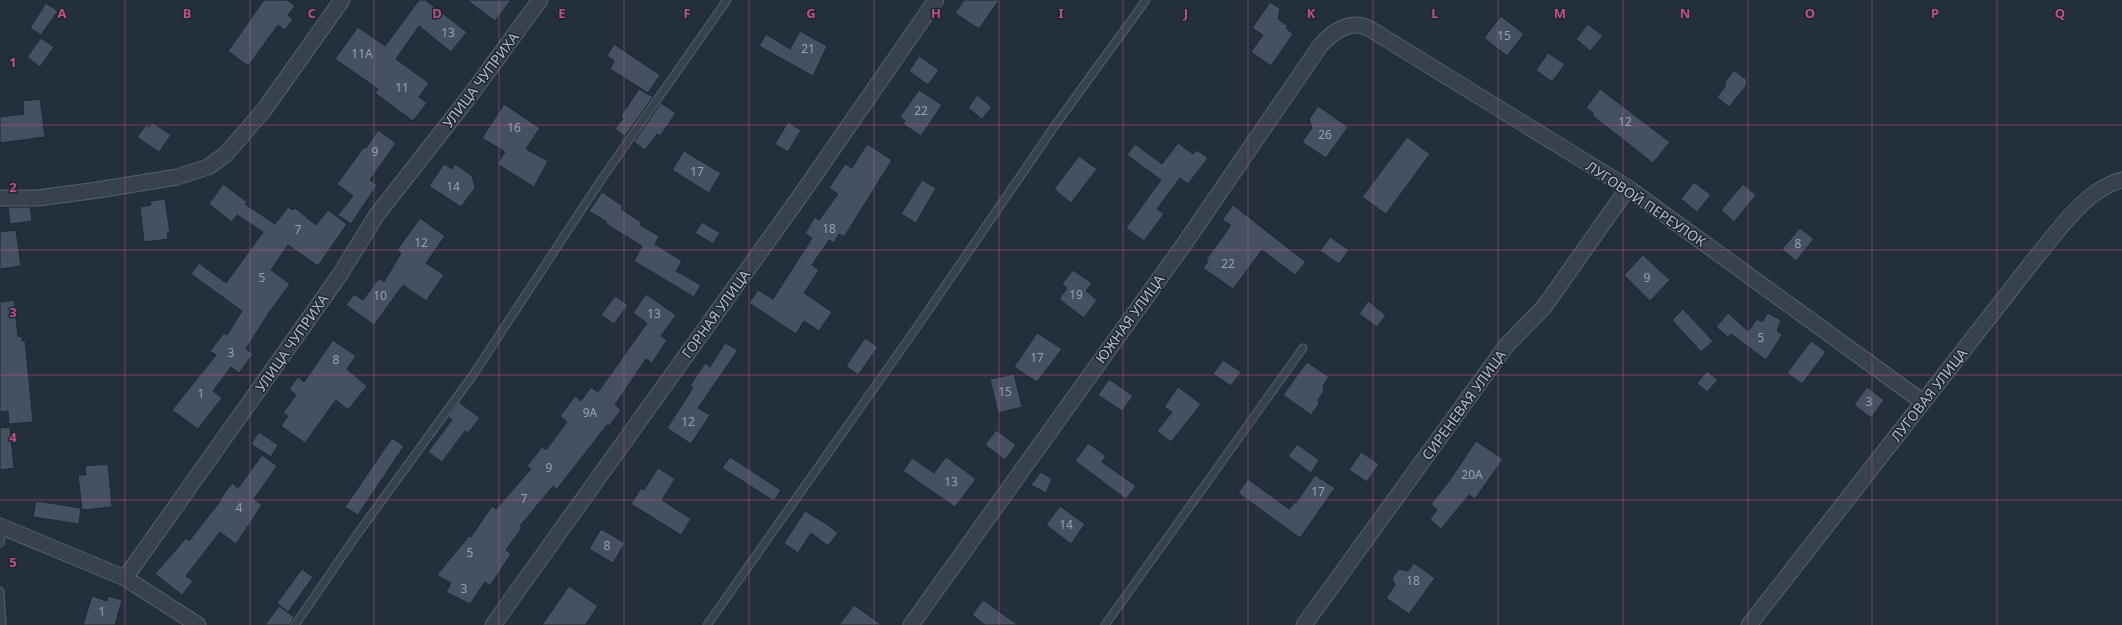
<svg xmlns="http://www.w3.org/2000/svg" width="2122" height="625" viewBox="0 0 2122 625" font-family="'Noto Sans',sans-serif">
	<style>
		.building { fill: #455162; stroke: #1f2835 }
		.lines { fill: none; stroke-linecap: round; stroke-linejoin: round }
		.service-casing { stroke: #565f6c; stroke-width: 9 }
		.minor-casing { stroke: #565f6c; stroke-width: 17 }
		.service { stroke: #38414e; stroke-width: 7 }
		.minor { stroke: #38414e; stroke-width: 15 }
		.grid { fill: none; stroke: #bd5182; stroke-width: 1; stroke-opacity: 0.55 }
		.labels { text-anchor: middle; stroke-width: 3; stroke-linejoin: round; paint-order: stroke }
		.number-label { font-size: 12px; fill: #98a1af }
		.street-label { font-size: 14px; fill: #b4bcc9; stroke: #1d2633 }
		.grid-label { font-size: 13px; text-anchor: middle; font-weight: bold; fill: #bd5182; stroke: #1d2633; stroke-width: 3; stroke-linejoin: round; paint-order: stroke }
	</style>
	<rect width="100%" height="100%" fill="#242f3e"/>
	<path class="building" d="M 264,0 L 287,0 L 295,6 L 288,15 L 293,19 L 285,30 L 278,25 L 248,66 L 228,51 Z
		M 419,0 L 425,0 L 467,32 L 451,52 L 419,26 L 396,59 L 429,83 L 419,97 L 427,103 L 413,121 L 375,93 L 378,89 L 335,59 L 358,27 L 385,46 Z
		M 467,0 L 511,0 L 495,21 Z
		M 964,0 L 999,0 L 979,29 L 955,13 Z
		M 1270,2 L 1280,9 L 1278,19 L 1288,26 L 1286,28 L 1293,34 L 1271,66 L 1251,52 L 1263,35 L 1252,28 Z
		M 46,3 L 58,11 L 41,35 L 30,28 Z
		M 1501,16 L 1524,34 L 1507,56 L 1484,38 Z
		M 1588,24 L 1603,36 L 1590,51 L 1576,39 Z
		M 800,31 L 827,46 L 813,76 L 759,46 L 766,34 L 790,49 Z
		M 41,38 L 54,47 L 40,67 L 27,57 Z
		M 614,44 L 660,75 L 648,93 L 610,69 L 614,61 L 607,56 Z
		M 1548,53 L 1565,64 L 1552,82 L 1536,70 Z
		M 919,56 L 939,70 L 928,85 L 909,71 Z
		M 1734,70 L 1747,80 L 1746,86 L 1729,107 L 1717,97 L 1725,87 L 1725,82 Z
		M 639,89 L 653,97 L 625,136 L 615,129 L 623,118 L 621,116 Z
		M 1600,89 L 1670,142 L 1653,163 L 1593,116 L 1593,113 L 1586,108 Z
		M 919,90 L 942,105 L 921,136 L 903,124 L 905,121 L 900,117 Z
		M 977,95 L 992,107 L 982,119 L 968,108 Z
		M 40,99 L 45,137 L 0,143 L 0,117 L 24,114 L 23,101 Z
		M 661,103 L 676,113 L 660,136 L 657,134 L 645,150 L 634,142 Z
		M 504,104 L 540,128 L 526,149 L 548,161 L 534,187 L 497,164 L 505,152 L 482,138 Z
		M 1318,106 L 1348,127 L 1326,158 L 1302,142 L 1312,128 L 1309,119 Z
		M 788,122 L 801,130 L 788,152 L 775,144 Z
		M 153,123 L 171,135 L 159,152 L 137,137 L 146,125 L 149,127 Z
		M 378,130 L 396,143 L 370,180 L 377,185 L 351,224 L 338,215 L 353,196 L 337,184 L 364,147 L 366,148 Z
		M 1407,137 L 1430,154 L 1386,214 L 1362,197 Z
		M 1178,143 L 1193,154 L 1197,150 L 1208,158 L 1188,184 L 1180,178 L 1157,209 L 1164,214 L 1144,241 L 1126,228 L 1161,180 L 1127,155 L 1135,144 L 1162,164 Z
		M 867,144 L 892,160 L 844,237 L 839,234 L 834,243 L 829,240 L 812,265 L 819,270 L 804,293 L 832,312 L 819,331 L 804,321 L 796,334 L 749,303 L 758,290 L 773,299 L 812,238 L 805,233 L 815,217 L 819,220 L 838,194 L 829,188 L 845,164 L 852,168 Z
		M 684,151 L 721,173 L 709,193 L 672,170 Z
		M 1079,156 L 1097,169 L 1071,203 L 1054,189 Z
		M 444,164 L 452,169 L 455,164 L 472,176 L 475,188 L 461,207 L 429,186 Z
		M 922,180 L 936,188 L 916,223 L 901,214 Z
		M 1694,182 L 1711,195 L 1697,212 L 1681,199 Z
		M 223,184 L 247,202 L 245,204 L 275,224 L 288,207 L 293,210 L 295,208 L 316,225 L 328,210 L 347,224 L 318,266 L 288,245 L 271,270 L 290,284 L 270,311 L 246,349 L 253,354 L 239,373 L 231,367 L 213,391 L 222,398 L 198,429 L 172,410 L 216,355 L 210,351 L 224,333 L 227,335 L 242,311 L 191,274 L 199,263 L 226,283 L 263,232 L 237,215 L 232,222 L 209,204 Z
		M 1743,184 L 1756,195 L 1734,222 L 1721,210 Z
		M 602,192 L 623,206 L 621,209 L 641,222 L 640,225 L 659,236 L 655,244 L 682,261 L 676,271 L 701,285 L 694,297 L 634,261 L 642,246 L 606,224 L 607,222 L 589,211 Z
		M 165,199 L 170,233 L 167,233 L 168,239 L 144,242 L 140,207 L 151,205 L 150,201 Z
		M 1233,205 L 1306,262 L 1295,275 L 1262,250 L 1233,289 L 1203,268 L 1208,261 L 1206,260 L 1231,225 L 1222,220 Z
		M 8,207 L 30,207 L 32,221 L 10,224 Z
		M 420,218 L 445,236 L 426,263 L 444,275 L 426,301 L 403,285 L 374,325 L 346,305 L 354,294 L 363,300 L 379,278 L 384,282 L 401,253 L 397,250 Z
		M 702,222 L 720,233 L 713,244 L 695,233 Z
		M 1800,228 L 1814,239 L 1796,261 L 1782,249 Z
		M 16,230 L 21,266 L 0,269 L 0,232 Z
		M 1330,237 L 1349,250 L 1339,264 L 1320,251 Z
		M 1643,255 L 1670,280 L 1650,301 L 1624,275 Z
		M 1073,270 L 1092,283 L 1086,291 L 1097,300 L 1084,318 L 1059,299 L 1067,288 L 1062,284 Z
		M 646,294 L 676,315 L 661,336 L 667,340 L 652,363 L 646,359 L 615,405 L 621,410 L 609,426 L 607,425 L 557,489 L 553,486 L 520,526 L 522,528 L 506,550 L 511,554 L 490,586 L 485,582 L 470,604 L 446,592 L 451,583 L 437,575 L 469,536 L 471,537 L 492,506 L 496,509 L 531,469 L 527,466 L 542,447 L 546,450 L 567,422 L 560,416 L 575,396 L 581,401 L 591,387 L 598,392 L 647,323 L 633,313 Z
		M 615,296 L 628,305 L 614,324 L 601,315 Z
		M 14,300 L 18,337 L 22,336 L 22,341 L 25,340 L 33,422 L 9,424 L 8,411 L 0,412 L 0,302 Z
		M 1368,301 L 1386,315 L 1377,327 L 1359,314 Z
		M 1683,309 L 1713,341 L 1701,352 L 1672,320 Z
		M 1728,313 L 1748,331 L 1757,319 L 1762,322 L 1768,313 L 1781,320 L 1777,331 L 1782,335 L 1766,360 L 1731,334 L 1728,337 L 1716,327 Z
		M 1037,333 L 1062,349 L 1037,382 L 1014,367 Z
		M 865,338 L 878,347 L 858,375 L 846,366 Z
		M 333,340 L 356,356 L 347,369 L 367,386 L 348,410 L 336,400 L 305,443 L 281,426 L 288,416 L 283,413 L 296,395 L 289,389 L 298,377 L 304,382 Z
		M 1811,341 L 1826,352 L 1802,384 L 1787,373 Z
		M 725,343 L 738,350 L 698,408 L 710,415 L 691,444 L 667,428 L 693,388 L 690,386 L 705,363 L 710,367 Z
		M 1223,360 L 1241,372 L 1231,386 L 1213,374 Z
		M 1307,362 L 1329,377 L 1323,386 L 1324,391 L 1318,400 L 1319,404 L 1311,415 L 1283,395 Z
		M 1707,371 L 1718,380 L 1707,392 L 1697,383 Z
		M 1014,374 L 1022,407 L 998,413 L 990,379 Z
		M 1109,379 L 1133,396 L 1122,411 L 1098,395 Z
		M 1178,387 L 1201,404 L 1171,442 L 1157,431 L 1172,412 L 1164,407 Z
		M 1867,387 L 1884,400 L 1871,418 L 1854,405 Z
		M 459,402 L 480,418 L 468,433 L 465,431 L 442,462 L 428,452 L 452,420 L 448,417 Z
		M 10,427 L 14,468 L 0,470 L 0,428 Z
		M 996,430 L 1016,445 L 1005,460 L 985,445 Z
		M 259,432 L 278,445 L 271,457 L 251,444 Z
		M 392,438 L 404,446 L 358,515 L 345,507 Z
		M 1476,441 L 1503,459 L 1475,499 L 1469,495 L 1441,529 L 1430,519 L 1437,510 L 1431,504 L 1449,481 Z
		M 1088,443 L 1106,456 L 1102,462 L 1136,486 L 1126,499 L 1075,461 Z
		M 1297,444 L 1319,460 L 1311,473 L 1288,456 Z
		M 1361,452 L 1379,464 L 1367,482 L 1349,470 Z
		M 262,455 L 277,466 L 254,499 L 262,505 L 236,544 L 220,532 L 186,576 L 193,581 L 182,595 L 155,574 L 186,538 L 189,541 L 221,500 L 220,499 L 232,483 L 238,488 Z
		M 730,457 L 781,490 L 774,501 L 722,468 Z
		M 946,457 L 976,479 L 955,507 L 903,471 L 912,458 L 934,473 Z
		M 108,464 L 112,507 L 82,510 L 78,475 L 86,475 L 85,466 Z
		M 658,468 L 675,479 L 662,500 L 691,519 L 681,535 L 631,504 L 641,488 L 644,490 Z
		M 1041,472 L 1052,479 L 1046,493 L 1031,485 Z
		M 1315,475 L 1335,488 L 1300,538 L 1238,493 L 1248,479 L 1289,509 L 1295,502 L 1296,503 Z
		M 36,501 L 81,508 L 79,524 L 33,517 Z
		M 1060,506 L 1085,524 L 1071,544 L 1046,525 Z
		M 805,511 L 825,523 L 838,533 L 828,546 L 811,533 L 798,553 L 784,543 Z
		M 601,529 L 625,543 L 613,563 L 589,549 Z
		M 1414,563 L 1435,578 L 1409,614 L 1386,598 L 1395,585 L 1392,578 L 1399,569 L 1408,571 Z
		M 302,569 L 313,577 L 288,612 L 277,603 Z
		M 569,586 L 598,606 L 585,625 L 542,625 Z
		M 92,596 L 107,601 L 108,596 L 122,600 L 115,625 L 83,625 Z
		M 983,600 L 1018,625 L 985,625 L 972,615 Z
		M 854,605 L 882,625 L 839,625 Z
		M 279,606 L 294,617 L 290,625 L 265,625 Z"/>
	<g class="lines">
		<defs>
			<path id="service" d="M 0,543 L 3,527
				M 0,591 L 2,625
				M 295,625 L 356,536 L 473,375 L 601,180 L 727,0
				M 707,625 L 917,327 L 1056,124 L 1146,0
				M 1105,625 L 1303,348"/>
			<path id="minor" d="M 0,198 L 38,198 L 98,190 L 177,177 L 208,167 L 226,154 L 264,110 L 342,0
				M 0,526 L 125,578 L 339,276 L 376,216 L 469,97 L 540,0
				M 125,578 L 198,625
				M 493,625 L 803,192 L 936,0
				M 911,625 L 1185,243 L 1320,46 C 1332,32 1351,18 1370,29 L 1628,188 L 1923,402
				M 1304,625 L 1506,346 L 1544,307 L 1628,188
				M 1749,625 L 2037,256 C 2060,229 2086,189 2122,180"/>
		</defs>
		<use href="#service" class="service-casing"/>
		<use href="#minor" class="minor-casing"/>
		<use href="#service" class="service"/>
		<use href="#minor" class="minor"/>
	</g>
	<path class="grid" d="M 125,0 L 125,625M 250,0 L 250,625M 374,0 L 374,625M 499,0 L 499,625M 624,0 L 624,625M 749,0 L 749,625M 874,0 L 874,625M 999,0 L 999,625M 1123,0 L 1123,625M 1248,0 L 1248,625M 1373,0 L 1373,625M 1498,0 L 1498,625M 1623,0 L 1623,625M 1748,0 L 1748,625M 1872,0 L 1872,625M 1997,0 L 1997,625M 0,125 L 2122,125M 0,250 L 2122,250M 0,375 L 2122,375M 0,500 L 2122,500"/>
	<g class="labels">
		<g class="number-label">
			<text x="448" y="37">13</text>
			<text x="1504" y="40">15</text>
			<text x="808" y="53">21</text>
			<text x="362" y="58">11А</text>
			<text x="402" y="92">11</text>
			<text x="921" y="115">22</text>
			<text x="1625" y="126">12</text>
			<text x="514" y="132">16</text>
			<text x="1325" y="139">26</text>
			<text x="375" y="156">9</text>
			<text x="697" y="176">17</text>
			<text x="453" y="191">14</text>
			<text x="829" y="233">18</text>
			<text x="298" y="234">7</text>
			<text x="421" y="247">12</text>
			<text x="1798" y="248">8</text>
			<text x="1228" y="268">22</text>
			<text x="262" y="282">5</text>
			<text x="1647" y="282">9</text>
			<text x="1076" y="299">19</text>
			<text x="380" y="300">10</text>
			<text x="654" y="318">13</text>
			<text x="1761" y="342">5</text>
			<text x="231" y="357">3</text>
			<text x="1037" y="362">17</text>
			<text x="336" y="364">8</text>
			<text x="1005" y="396">15</text>
			<text x="201" y="398">1</text>
			<text x="1869" y="406">3</text>
			<text x="590" y="417">9А</text>
			<text x="688" y="426">12</text>
			<text x="549" y="472">9</text>
			<text x="1472" y="479">20А</text>
			<text x="951" y="486">13</text>
			<text x="1318" y="496">17</text>
			<text x="524" y="503">7</text>
			<text x="239" y="512">4</text>
			<text x="1066" y="529">14</text>
			<text x="607" y="550">8</text>
			<text x="470" y="557">5</text>
			<text x="1413" y="585">18</text>
			<text x="464" y="593">3</text>
			<text x="102" y="616">1</text>
		</g>
		<g class="street-label">
			<text transform="translate(481 80) rotate(-53)" y="5">УЛИЦА ЧУПРИХА</text>
			<text transform="translate(1646 204) rotate(34)" y="5">ЛУГОВОЙ ПЕРЕУЛОК</text>
			<text transform="translate(716 314) rotate(-54)" y="5">ГОРНАЯ УЛИЦА</text>
			<text transform="translate(1130 319) rotate(-54)" y="5">ЮЖНАЯ УЛИЦА</text>
			<text transform="translate(292 343) rotate(-55)" y="5">УЛИЦА ЧУПРИХА</text>
			<text transform="translate(1929 395) rotate(-52)" y="5">ЛУГОВАЯ УЛИЦА</text>
			<text transform="translate(1464 405) rotate(-54)" y="5">СИРЕНЕВАЯ УЛИЦА</text>
		</g>
	</g>
	<g class="grid-label">
		<text x="62" y="18">A</text>
		<text x="187" y="18">B</text>
		<text x="312" y="18">C</text>
		<text x="437" y="18">D</text>
		<text x="562" y="18">E</text>
		<text x="687" y="18">F</text>
		<text x="811" y="18">G</text>
		<text x="936" y="18">H</text>
		<text x="1061" y="18">I</text>
		<text x="1186" y="18">J</text>
		<text x="1311" y="18">K</text>
		<text x="1435" y="18">L</text>
		<text x="1560" y="18">M</text>
		<text x="1685" y="18">N</text>
		<text x="1810" y="18">O</text>
		<text x="1935" y="18">P</text>
		<text x="2060" y="18">Q</text>
		<text x="13" y="67">1</text>
		<text x="13" y="192">2</text>
		<text x="13" y="317">3</text>
		<text x="13" y="442">4</text>
		<text x="13" y="567">5</text>
	</g>
</svg>
